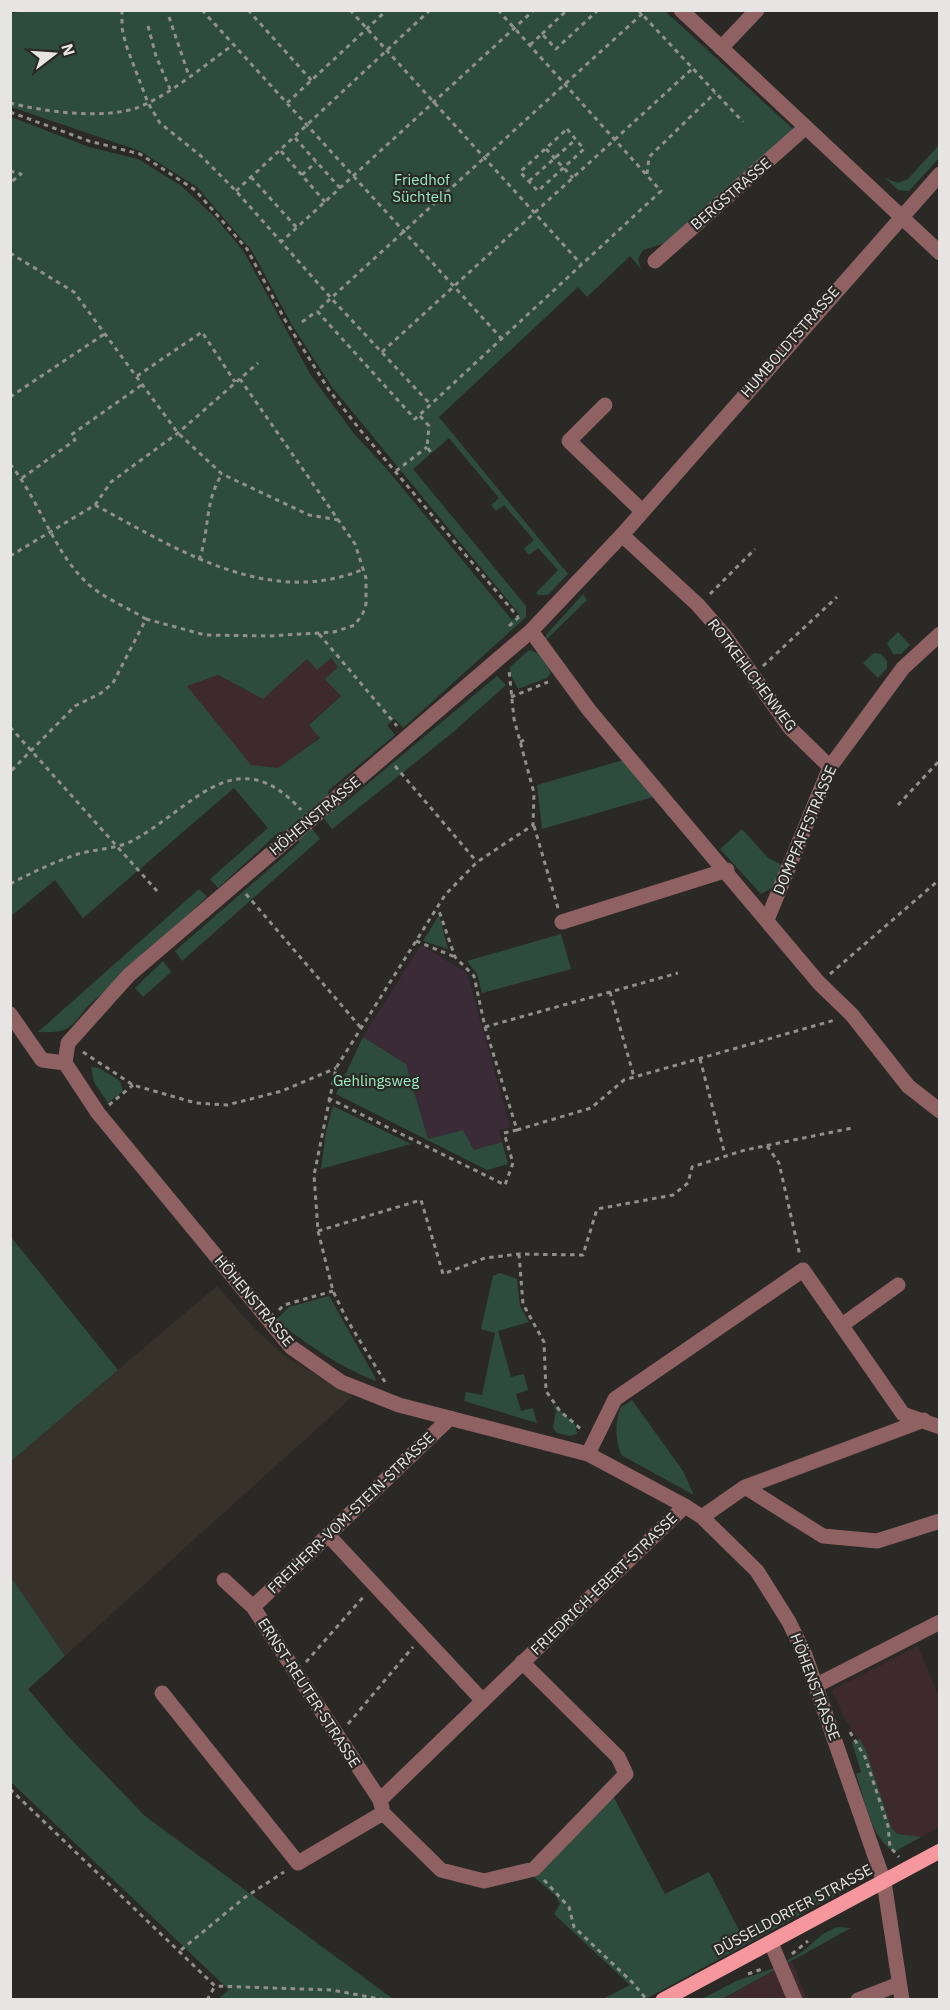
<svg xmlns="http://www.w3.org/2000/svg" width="950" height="2010" viewBox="0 0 950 2010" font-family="'IBM Plex Sans',sans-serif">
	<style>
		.commercial { fill: #3e2a2c }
		.built { fill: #36322a }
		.education { fill: #3a2b37 }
		.green { fill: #2e4c3d; fill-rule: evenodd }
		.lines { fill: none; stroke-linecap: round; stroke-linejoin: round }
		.path { stroke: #91908e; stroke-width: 3; stroke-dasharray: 4.5 4.5; stroke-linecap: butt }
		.minor { stroke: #8f6163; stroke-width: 15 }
		.major { stroke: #f5979d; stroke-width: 15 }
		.labels { text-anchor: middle; stroke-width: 4.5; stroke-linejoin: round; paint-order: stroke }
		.park-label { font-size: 15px; fill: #99edc1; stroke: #2a2926 }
		.street-label { font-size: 15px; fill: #e6e5e4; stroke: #2a2926 }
	</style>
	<rect width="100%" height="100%" fill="#2a2926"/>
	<path class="commercial" d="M 331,658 L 338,667 L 341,696 L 309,724 L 320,737 L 278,768 L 251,766 L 187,686 L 217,675 L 263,699 L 307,659 Z
		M 918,1646 L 939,1698 L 939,1827 L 921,1837 L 912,1838 L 897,1834 L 891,1827 L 866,1750 L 843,1716 L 832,1690 Z
		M 792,1961 L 807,1999 L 722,2000 Z"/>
	<path class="built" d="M 217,1286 L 254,1328 L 286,1357 L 353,1396 L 65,1656 L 11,1577 L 10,1461 Z"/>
	<path class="education" d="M 421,945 L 467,973 L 510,1127 L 499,1130 L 502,1142 L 474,1150 L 463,1130 L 428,1139 L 406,1064 L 363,1037 Z"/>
	<path class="green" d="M 664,10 L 793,129 L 669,242 L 643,250 L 638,259 L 641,269 L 630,256 L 587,297 L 578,287 L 439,417 L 568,574 L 548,595 L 538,595 L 536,593 L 558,570 L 538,548 L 529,555 L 524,549 L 534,540 L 504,505 L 496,511 L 491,505 L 499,498 L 449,438 L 413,469 L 526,606 L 526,617 L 403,728 L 395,719 L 387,725 L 395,735 L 329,790 C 325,808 295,829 278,833 L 218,888 L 210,879 L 268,828 L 234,788 L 83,918 L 55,880 L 11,916 L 11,117 L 89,147 L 138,159 L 180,185 L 216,218 L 244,252 L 310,374 L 355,435 L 385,467 L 512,620 L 519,614 L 332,387 L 292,325 L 252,251 L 197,187 L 140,151 L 11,107 L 11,13 L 28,11 ZM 331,658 L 338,667 L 325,679 L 341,696 L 309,725 L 320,738 L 278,768 L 251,765 L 187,686 L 218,675 L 263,699 L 307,659 L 317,670 Z
		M 939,145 L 939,158 L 909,191 L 898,190 L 885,178 L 898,183 L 908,179 Z
		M 583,594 L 587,600 L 545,641 L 546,635 Z
		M 898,632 L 910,645 L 901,654 L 893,654 L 887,643 Z
		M 529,650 L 541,654 L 551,673 L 547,678 L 518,689 L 510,673 L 510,667 Z
		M 874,653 L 881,654 L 887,661 L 887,668 L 878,678 L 863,663 Z
		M 497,676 L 506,685 L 451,734 L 332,829 L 322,816 L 335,805 L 341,806 Z
		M 623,760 L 653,797 L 542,829 L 537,785 Z
		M 310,826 L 320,839 L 182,961 L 175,951 L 299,843 L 299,836 Z
		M 742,829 L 768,858 L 784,866 L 776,886 L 761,894 L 720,849 Z
		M 199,889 L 207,897 L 86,1008 C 70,1030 66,1033 38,1032 Z
		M 439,915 L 448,949 L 423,941 Z
		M 561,934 L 571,969 L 482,993 L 477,974 L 467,961 Z
		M 163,961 L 171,972 L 143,997 L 135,988 Z
		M 363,1037 L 406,1064 L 428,1139 L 463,1130 L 474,1150 L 502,1142 L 508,1164 L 487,1170 L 336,1094 Z
		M 91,1067 L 99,1068 L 120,1081 L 123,1091 L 108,1103 L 94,1082 Z
		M 333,1106 L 411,1144 L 321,1169 L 326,1132 Z
		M 11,1237 L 118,1370 L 11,1461 L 10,1461 Z
		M 500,1273 L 517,1279 L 520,1306 L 529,1322 L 498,1331 L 511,1377 L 524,1374 L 528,1390 L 516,1394 L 521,1411 L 533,1408 L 537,1423 L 464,1401 L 466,1392 L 482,1395 L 495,1333 L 481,1329 L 493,1276 Z
		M 329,1296 L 376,1379 L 375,1381 C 339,1366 307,1345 276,1320 L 289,1307 Z
		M 632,1400 L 683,1471 L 694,1495 L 621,1455 C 615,1437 615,1426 620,1408 Z
		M 553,1404 L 575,1424 L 577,1434 L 570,1436 L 557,1433 L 553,1428 L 556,1411 Z
		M 11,1577 L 65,1656 L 28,1689 L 66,1734 L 145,1816 L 393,1999 L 218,1999 L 229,1990 L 11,1782 Z
		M 860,1739 L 866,1750 L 891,1827 L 897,1834 L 921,1837 L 894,1852 C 870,1836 865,1800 856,1774 L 861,1772 L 852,1742 Z
		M 613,1796 L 665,1894 L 709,1872 L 740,1932 L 849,1873 L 847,1884 L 840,1893 L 644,2000 L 603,1999 L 630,1985 L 554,1914 L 560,1904 L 556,1896 L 533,1876 Z
		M 837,1927 L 851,1928 L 722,1999 L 700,2000 L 736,1981 L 772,1969 L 802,1952 L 823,1934 Z"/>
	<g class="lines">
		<path class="path" d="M 122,10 L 122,28 L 126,45 L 148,103 L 160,123 L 201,156 L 236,191 L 331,298 L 431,405
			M 202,10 L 501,338
			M 248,10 L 312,81
			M 350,10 L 581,264
			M 498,10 L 661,191 L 415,419 L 317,311 C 425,212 533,113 642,14 L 645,10
			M 638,10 L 743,122
			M 169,17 L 189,76
			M 148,26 L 156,56 L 170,89
			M 542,34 L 567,10
			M 530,45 L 542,34 L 556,49 L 598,10
			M 10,103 C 45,112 106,120 139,107 C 173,93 203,66 233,45
			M 287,103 L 387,10
			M 10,112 L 89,141 L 140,154 L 195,190 L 247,249 L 285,320 L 329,390 L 361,431 L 518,617
			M 567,129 L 584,149 L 538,191 L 520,172 Z
			M 295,138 L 340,188
			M 546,149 L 573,178
			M 281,151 L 325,202
			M 10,171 L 21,174 L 10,183
			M 647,174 L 649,157 L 715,93
			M 302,175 L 316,162
			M 251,177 L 297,228
			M 529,181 L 576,139
			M 236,191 L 430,10
			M 280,243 L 534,10
			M 10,253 L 74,292 L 178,433 L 222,474 L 309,515 L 339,520
			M 302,322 L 317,311
			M 382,352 L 693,68
			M 137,376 L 202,332 L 235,382
			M 10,397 L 106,333
			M 420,416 L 429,426 L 427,447 L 432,454
			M 10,464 C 40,501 52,549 86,582 C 101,597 127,607 146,619 L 113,683 L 101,693 L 75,706 L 10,772
			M 396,471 L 427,447
			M 22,478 L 75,440 L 71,435 L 143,384
			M 95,505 C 177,549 269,609 364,569
			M 10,556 L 95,505 L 111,482 L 178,433 L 258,363
			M 199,560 C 210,529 204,503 222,474
			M 710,594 L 755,549
			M 146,619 L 205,635 L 269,636 L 334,632 L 355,625 L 363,613 L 366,604 L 366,578 L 355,544 L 240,379
			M 509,626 L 519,617
			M 319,634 L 397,726
			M 763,666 L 837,597
			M 511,697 L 548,682
			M 10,727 L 157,891
			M 520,742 L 528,738
			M 395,766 L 477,862
			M 898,805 L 940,760
			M 534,826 L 558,908
			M 10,884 C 33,872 54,862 78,854 C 95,849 116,849 132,841 C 193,808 236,738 301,810
			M 246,894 L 362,1029
			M 416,941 L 455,957
			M 830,974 L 940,879
			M 610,992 L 634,1077
			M 485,1027 L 678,973
			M 83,1052 L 133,1085 L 196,1103 L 227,1105 L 282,1091 L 336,1068
			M 700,1059 L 725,1155
			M 328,1098 L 505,1185 L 513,1163 L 504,1133 L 517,1130 L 485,1027 L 474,976 L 455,957 L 438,908
			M 109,1105 L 133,1085
			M 517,1130 L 591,1108 L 624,1080 L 835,1020
			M 767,1146 L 779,1163 L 800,1256
			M 318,1231 L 421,1200 L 443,1274 L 485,1258 L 519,1254 L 583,1255 L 597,1209 L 673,1195 L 688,1183 L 692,1167 L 745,1150 L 852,1128
			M 519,1254 L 523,1304 L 544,1342 L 546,1391 L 560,1411 L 582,1430
			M 279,1310 L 284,1305 L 333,1291
			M 385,1382 L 346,1318 L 333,1291 L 318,1231 L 314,1175 L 336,1068 L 445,895 L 477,862 L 533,825 L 534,793 L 514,719 L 509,670
			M 306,1662 L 365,1595
			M 348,1724 L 413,1647
			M 850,1732 L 865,1757 L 888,1826 L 890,1847 L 899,1857
			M 10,1789 L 215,1986 L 332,1990 L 385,2000
			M 544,1880 L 569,1907 L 574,1927 L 632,1982 L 647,2000
			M 181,1950 L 244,1898 L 284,1872
			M 792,1954 L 808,1941
			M 748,1974 L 765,1968
			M 207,2000 L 215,1986"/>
		<path class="minor" d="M 681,10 L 940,253
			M 721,48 L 757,10
			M 655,261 L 806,127
			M 605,405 L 569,441 L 642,511
			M 622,535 L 698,605 L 725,636 L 790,728 L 830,767
			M 531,631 L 589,710 L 819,983 L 852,1015 L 908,1086 L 940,1111
			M 767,920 L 830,767 L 903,668 L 940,634
			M 562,922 L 727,870
			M 10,1014 L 42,1060 L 65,1063
			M 842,1325 L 898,1285
			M 588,1454 L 615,1399 L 803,1270 L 903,1414 L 940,1427
			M 745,1487 L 823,1536 L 877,1541 L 940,1521
			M 702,1517 L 745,1487 L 924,1420
			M 328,1535 L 483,1701
			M 224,1580 L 253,1607 L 380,1800 L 382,1808
			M 253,1607 L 450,1418
			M 817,1685 L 940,1622
			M 162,1693 L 298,1863 L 383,1813
			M 380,1800 L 685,1506
			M 383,1813 L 441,1870 L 484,1881 L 534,1869 L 626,1774 L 618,1757 L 522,1662
			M 771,1943 L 795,2000
			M 858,2000 L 899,1984
			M 902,2000 L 884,1882 L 805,1655 L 789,1622 L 757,1571 L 702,1517 L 685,1506 L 588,1454 L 399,1405 L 341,1382 L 291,1347 L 98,1113 L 65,1063 L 68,1043 L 129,975 L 531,631 L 622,535 L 940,174"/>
		<path class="major" d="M 663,2000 L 940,1851"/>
	</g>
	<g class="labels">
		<g class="park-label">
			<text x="422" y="185">Friedhof<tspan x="422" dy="17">Süchteln</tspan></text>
			<text x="376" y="1086">Gehlingsweg</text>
		</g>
		<g class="street-label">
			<text transform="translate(731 194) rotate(-41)" y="5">BERGSTRASSE</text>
			<text transform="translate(790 342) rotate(-49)" y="5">HUMBOLDTSTRASSE</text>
			<text transform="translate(752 675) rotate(53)" y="5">ROTKEHLCHENWEG</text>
			<text transform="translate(315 816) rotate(-40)" y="5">HÖHENSTRASSE</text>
			<text transform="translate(805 830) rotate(-67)" y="5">DOMPFAFFSTRASSE</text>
			<text transform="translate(254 1301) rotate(50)" y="5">HÖHENSTRASSE</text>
			<text transform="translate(351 1513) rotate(-44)" y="5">FREIHERR-VOM-STEIN-STRASSE</text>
			<text transform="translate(604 1584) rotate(-44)" y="5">FRIEDRICH-EBERT-STRASSE</text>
			<text transform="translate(815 1687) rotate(69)" y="5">HÖHENSTRASSE</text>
			<text transform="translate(309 1693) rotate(57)" y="5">ERNST-REUTER-STRASSE</text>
			<text transform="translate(793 1910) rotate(-28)" y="5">DÜSSELDORFER STRASSE</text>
		</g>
	</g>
	<rect width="950" height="2010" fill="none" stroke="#e6e5e4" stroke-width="24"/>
	<g transform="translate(54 54) rotate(73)" stroke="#2a2926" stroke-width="4.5" paint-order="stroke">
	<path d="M0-4.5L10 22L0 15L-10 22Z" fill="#e6e5e4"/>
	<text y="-9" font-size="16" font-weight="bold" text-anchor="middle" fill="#e6e5e4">N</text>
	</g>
</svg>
